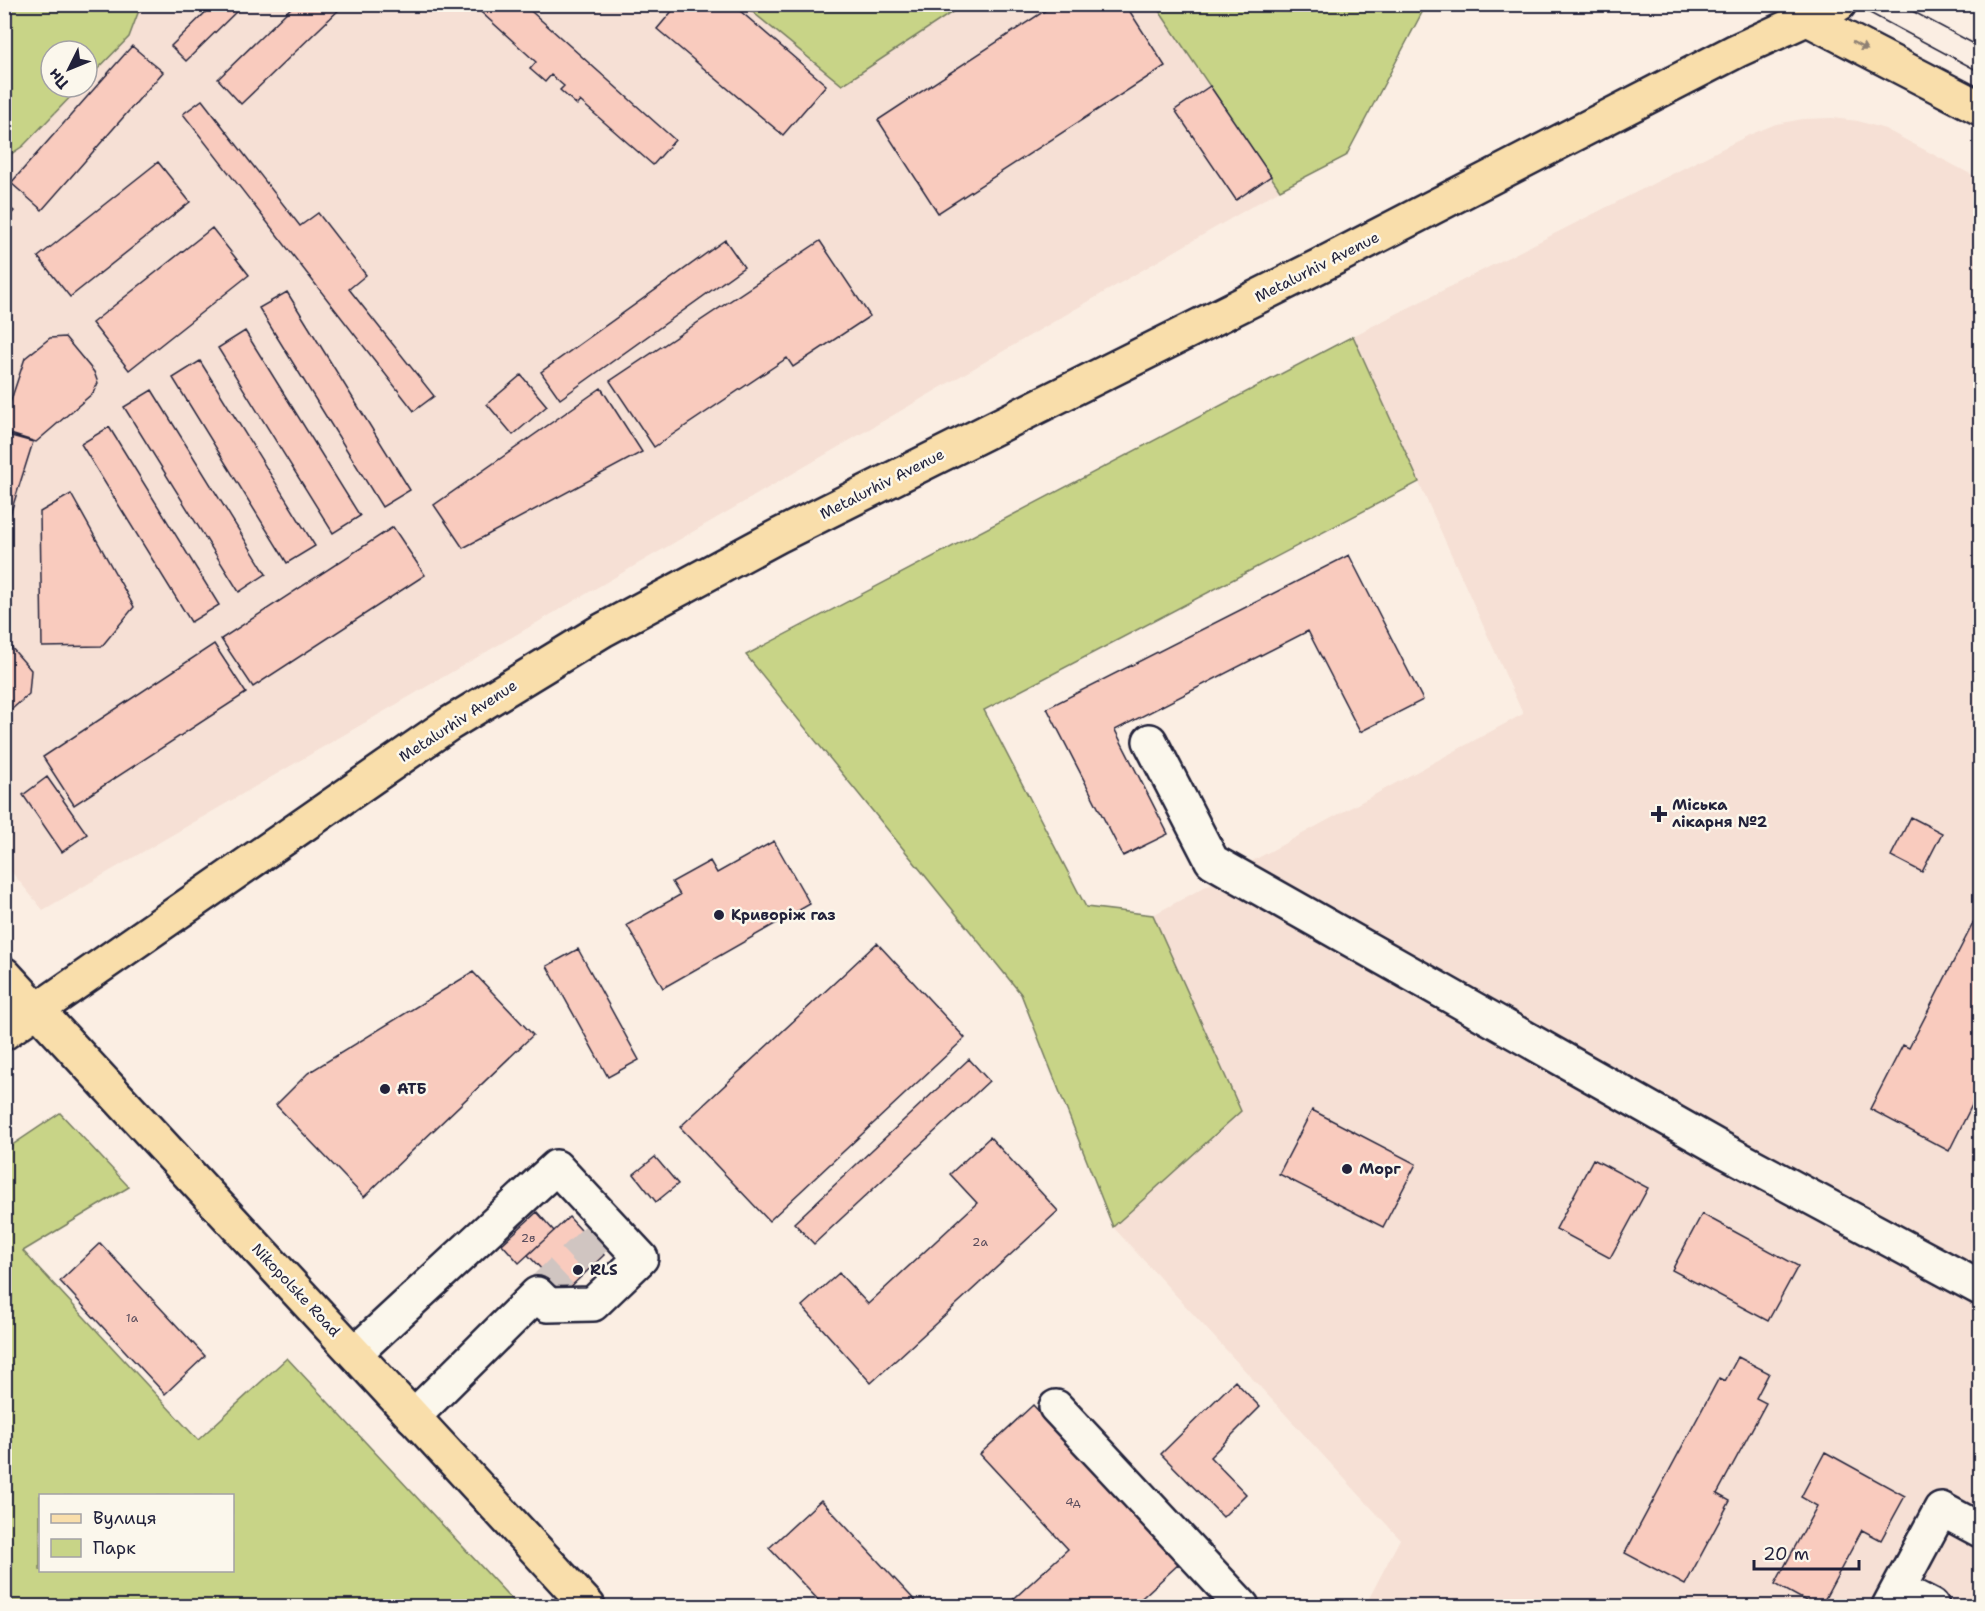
<svg xmlns="http://www.w3.org/2000/svg" width="1985" height="1611" viewBox="0 0 1985 1611" font-family="'Shantell Sans',sans-serif">
	<style>
		.built { fill: #f6e0d5 }
		.green { fill: #c8d487; stroke: #757b61; stroke-width: 1.5; fill-rule: evenodd }
		.building { fill: #f9cbbe; stroke: #22223b; stroke-width: 1.5 }
		.lines { fill: none; stroke-linecap: round; stroke-linejoin: round }
		.minor-tunnel { stroke: #d0c5c1; stroke-width: 33; stroke-dasharray: 33 16; stroke-linecap: butt }
		.minor-casing { stroke: #22223b; stroke-width: 38 }
		.major-casing { stroke: #22223b; stroke-width: 38 }
		.minor { stroke: #fbf7ec; stroke-width: 33 }
		.major { stroke: #f9deab; stroke-width: 33 }
		.tram { stroke: #22223b; stroke-width: 1.5 }
		.oneway { fill: #8e8073 }
		.poi-dot { fill: #22223b; stroke: #fbf7ec; stroke-width: 2 }
		.labels { text-anchor: middle; stroke-width: 5; stroke-linejoin: round; paint-order: stroke }
		.number-label { font-size: 12px; fill: #584c5c }
		.street-label { font-size: 15px; fill: #22223b; stroke: #fbf7ec }
		.poi-label { font-size: 15px; font-weight: bold; fill: #22223b; stroke: #fbf7ec; text-anchor: start }
	</style>
	<rect width="100%" height="100%" fill="#fbeee3"/>
	<filter id="ink" filterUnits="userSpaceOnUse"><feTurbulence type="fractalNoise" baseFrequency=".0167" numOctaves="2"/><feDisplacementMap in="SourceGraphic" scale="12" xChannelSelector="R" yChannelSelector="G"/><feConvolveMatrix kernelMatrix="1 2 1 2 8 2 1 2 1" color-interpolation-filters="sRGB"/></filter>
	<g filter="url(#ink)">
		<path class="built" d="M 141,5 L 744,5 L 842,85 L 963,5 L 1155,5 L 1280,190 L 43,910 L 5,864 L 5,158 L 23,146 L 80,87 L 87,87 L 87,80 L 129,37 Z
			M 1831,118 L 1858,121 L 1885,129 L 1980,179 L 1980,1606 L 1365,1606 L 1400,1539 L 1113,1227 L 1241,1111 L 1153,915 L 1523,714 L 1353,336 L 1749,135 L 1776,124 L 1803,119 Z"/>
		<path class="green" d="M 5,4 L 141,5 L 129,37 L 87,80 L 87,51 L 51,51 L 51,87 L 80,87 L 23,146 L 5,158 Z
			M 744,5 L 963,5 L 842,85 Z
			M 1155,5 L 1426,5 L 1346,156 L 1280,190 Z
			M 1353,336 L 1419,482 L 984,710 L 1086,907 L 1153,915 L 1241,1111 L 1113,1227 L 1021,994 L 746,655 Z
			M 60,1113 L 129,1187 L 23,1251 L 198,1440 L 287,1358 L 518,1606 L 5,1606 L 5,1150 ZM 40,1496 L 232,1496 L 232,1570 L 40,1570 Z"/>
		<path class="building" d="M 214,4 L 244,4 L 186,61 L 171,46 Z
			M 295,4 L 345,4 L 241,104 L 218,79 Z
			M 472,4 L 523,4 L 675,140 L 653,165 L 580,101 L 577,105 L 560,90 L 564,86 L 551,75 L 545,82 L 530,69 L 536,62 Z
			M 678,4 L 732,4 L 826,85 L 783,135 L 657,29 Z
			M 1055,4 L 1125,4 L 1165,66 L 938,213 L 878,120 Z
			M 132,46 L 163,72 L 42,210 L 11,183 Z
			M 1210,86 L 1271,176 L 1236,200 L 1175,110 Z
			M 202,100 L 300,226 L 318,213 L 366,275 L 349,289 L 434,396 L 414,411 L 183,114 Z
			M 158,162 L 190,202 L 70,297 L 38,257 Z
			M 4,203 L 14,211 L 4,222 Z
			M 212,228 L 249,275 L 129,370 L 92,323 Z
			M 725,240 L 744,267 L 560,399 L 541,372 Z
			M 820,241 L 870,316 L 793,367 L 787,358 L 654,447 L 610,381 Z
			M 287,292 L 410,490 L 382,507 L 259,308 Z
			M 245,331 L 360,516 L 333,533 L 218,348 Z
			M 65,337 L 94,372 L 98,383 L 93,393 L 36,442 L 4,432 L 4,421 L 25,358 L 50,338 Z
			M 200,361 L 315,546 L 287,563 L 173,378 Z
			M 521,375 L 547,406 L 513,435 L 487,404 Z
			M 601,388 L 642,452 L 463,548 L 434,505 Z
			M 152,390 L 266,574 L 239,592 L 124,407 Z
			M 109,427 L 219,605 L 191,622 L 81,444 Z
			M 4,434 L 33,442 L 4,534 Z
			M 71,494 L 134,607 L 102,646 L 42,647 L 40,512 Z
			M 393,527 L 425,575 L 253,687 L 221,639 Z
			M 1349,555 L 1423,700 L 1360,732 L 1308,631 L 1115,730 L 1168,834 L 1123,856 L 1047,708 Z
			M 4,639 L 31,670 L 29,694 L 4,716 Z
			M 214,644 L 246,693 L 74,805 L 43,757 Z
			M 47,777 L 87,834 L 62,852 L 23,795 Z
			M 1911,817 L 1942,833 L 1922,872 L 1891,856 Z
			M 774,841 L 810,904 L 663,988 L 627,925 L 680,895 L 672,882 L 710,861 L 717,873 Z
			M 1980,910 L 1980,1074 L 1975,1084 L 1980,1087 L 1980,1089 L 1949,1151 L 1870,1109 L 1903,1045 L 1909,1048 Z
			M 877,943 L 965,1038 L 769,1221 L 680,1127 Z
			M 578,949 L 639,1060 L 608,1077 L 547,966 Z
			M 473,972 L 533,1035 L 364,1197 L 276,1105 L 308,1073 Z
			M 969,1059 L 989,1081 L 814,1244 L 794,1223 Z
			M 1312,1110 L 1416,1164 L 1383,1227 L 1279,1174 Z
			M 990,1137 L 1058,1211 L 871,1383 L 802,1306 L 839,1273 L 868,1304 L 977,1203 L 950,1174 Z
			M 655,1157 L 678,1184 L 656,1202 L 634,1174 Z
			M 1593,1159 L 1648,1188 L 1610,1258 L 1556,1229 Z
			M 537,1212 L 554,1231 L 519,1263 L 502,1244 Z
			M 1702,1214 L 1798,1266 L 1768,1321 L 1672,1270 Z
			M 569,1217 L 604,1255 L 564,1293 L 528,1255 Z
			M 100,1243 L 205,1356 L 165,1394 L 60,1281 Z
			M 1738,1357 L 1769,1373 L 1756,1398 L 1766,1403 L 1717,1494 L 1730,1501 L 1685,1585 L 1625,1553 L 1719,1378 L 1725,1381 Z
			M 1235,1381 L 1260,1407 L 1210,1457 L 1246,1494 L 1223,1517 L 1161,1454 Z
			M 1033,1405 L 1180,1563 L 1133,1606 L 1006,1606 L 1068,1549 L 980,1454 Z
			M 1825,1452 L 1905,1496 L 1881,1540 L 1862,1530 L 1821,1606 L 1815,1606 L 1775,1584 L 1817,1506 L 1801,1497 Z
			M 821,1500 L 920,1606 L 824,1606 L 769,1548 Z"/>
		<g class="lines">
			<path class="minor-tunnel" d="M 537,1294 L 610,1225"/>
			<defs>
				<path id="minor" d="M 1150,741 L 1212,861 L 1725,1151 L 1980,1288
					M 355,1353 L 556,1167 L 641,1258 L 593,1304 L 548,1305 L 537,1294 L 413,1417
					M 1056,1407 L 1242,1606
					M 1899,1589 L 1932,1606
					M 1889,1606 L 1941,1509 L 1980,1530"/>
				<path id="major" d="M 1808,19 L 1980,108
					M 4,974 L 588,1606
					M 4,1033 L 449,724 L 603,630 L 778,536 L 1321,265 L 1736,51 L 1839,4"/>
			</defs>
			<use href="#minor" class="minor-casing"/>
			<use href="#major" class="major-casing"/>
			<use href="#minor" class="minor"/>
			<use href="#major" class="major"/>
			<path class="tram" d="M 1853,4 L 1980,72
				M 1899,4 L 1980,47"/>
		</g>
		<defs><path id="oneway-solid" d="M-6-.8H1V-3.2L6.5 0L1 3.2V.8H-6Z" transform="scale(1.5)"/></defs>
		<use class="oneway" href="#oneway-solid" transform="translate(1860 46) rotate(28)"/>
	</g>
	<g class="poi-dot">
		<path d="M1656 805h6v6h6v6h-6v6h-6v-6h-6v-6h6z"/>
		<circle cx="719" cy="915" r="6"/>
		<circle cx="385" cy="1089" r="6"/>
		<circle cx="1347" cy="1169" r="6"/>
		<circle cx="578" cy="1270" r="6"/>
	</g>
	<g class="labels">
		<g class="number-label">
			<text x="528" y="1242">2в</text>
			<text x="980" y="1246">2а</text>
			<text x="132" y="1322">1а</text>
			<text x="1073" y="1506">4д</text>
		</g>
		<g class="street-label">
			<text transform="translate(1317 267) rotate(-27)" y="5">Metalurhiv Avenue</text>
			<text transform="translate(882 484) rotate(-27)" y="5">Metalurhiv Avenue</text>
			<text transform="translate(458 721) rotate(-33)" y="5">Metalurhiv Avenue</text>
			<text transform="translate(296 1290) rotate(47)" y="5">Nikopolske Road</text>
		</g>
		<g class="poi-label">
			<text x="1672" y="810">Міська<tspan x="1672" dy="17">лікарня №2</tspan></text>
			<text x="731" y="920">Криворіж газ</text>
			<text x="397" y="1094">АТБ</text>
			<text x="1359" y="1174">Морг</text>
			<text x="590" y="1275">RLS</text>
		</g>
	</g>
	<rect width="1985" height="1611" fill="none" stroke="#fbf7ec" stroke-width="24"/>
	<rect x="12" y="12" width="1961" height="1587" fill="none" stroke="#22223b" stroke-width="2" filter="url(#ink)"/>
	<rect x="39" y="1494" width="195" height="78" fill="#fbf7ec" stroke="#a4a2a5" stroke-width="1.5"/>
	<rect x="51" y="1514" width="30" height="9" fill="#f9deab" stroke="#a4a2a5" stroke-width="1.5"/>
	<text x="93" y="1524" font-size="18" fill="#22223b">Вулиця</text>
	<rect x="51" y="1539" width="30" height="18" fill="#c8d487" stroke="#a4a2a5" stroke-width="1.5"/>
	<text x="93" y="1554" font-size="18" fill="#22223b">Парк</text>
	<g transform="translate(69 69) rotate(227)"><circle r="28" fill="#fbf7ec" stroke="#a4a2a5" stroke-width="1.5"/>
	<path d="M0-4.5L10 22L0 15L-10 22Z" fill="#22223b"/>
	<text y="-9" font-size="16" font-weight="bold" text-anchor="middle" fill="#22223b">Пн</text>
	</g>
	<path d="M1754 1560v9h105v-9" fill="none" stroke="#22223b" stroke-width="3"/>
	<text x="1763" y="1560" font-size="18" fill="#22223b" stroke="#fbf7ec" stroke-width="4.5" paint-order="stroke">20 m</text>
</svg>
